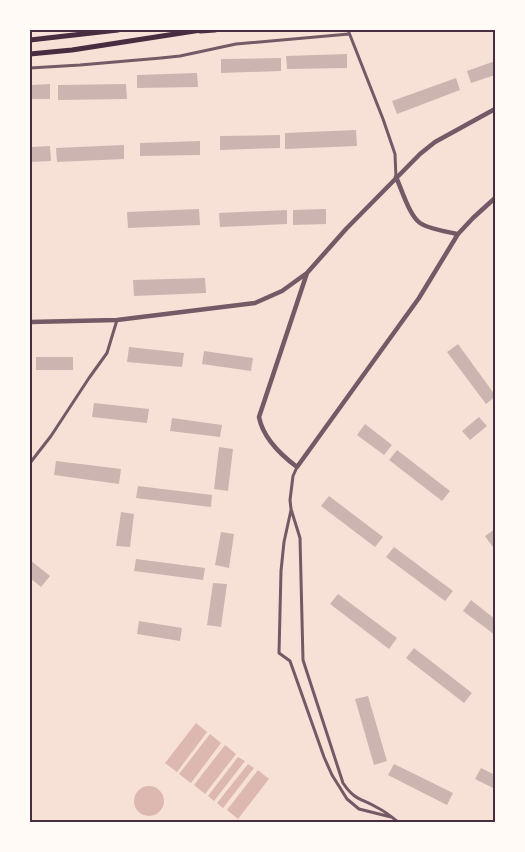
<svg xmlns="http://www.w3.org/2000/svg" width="525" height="852" viewBox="0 0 525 852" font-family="Helvetica,sans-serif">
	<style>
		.water { fill: #dcb8b0 }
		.building { fill: #ccb4b1 }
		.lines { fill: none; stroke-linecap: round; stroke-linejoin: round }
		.minor { stroke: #755966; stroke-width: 3 }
		.tertiary { stroke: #755966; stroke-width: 4.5 }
		.primary { stroke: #4a2c40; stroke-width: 5 }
		.neatline { fill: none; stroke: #4a2c40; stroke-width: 2 }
	</style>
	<rect width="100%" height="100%" fill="#f7e1d7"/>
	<path class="water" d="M 196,723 L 207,732 L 177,772 L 165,763 Z
		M 210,734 L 221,743 L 191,783 L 179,774 Z
		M 225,745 L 236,754 L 205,794 L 194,785 Z
		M 238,757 L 245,761 L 214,801 L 208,796 Z
		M 248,764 L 254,768 L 223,808 L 217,803 Z
		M 258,770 L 269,779 L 238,819 L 227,810 Z
		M134 801a15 15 0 1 1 30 0a15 15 0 1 1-30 0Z"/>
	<path class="building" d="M 347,54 L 347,68 L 287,69 L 286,56 Z
		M 281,58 L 281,71 L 221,73 L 221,59 Z
		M 495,61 L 495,75 L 471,83 L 467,71 Z
		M 197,73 L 198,87 L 137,88 L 137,75 Z
		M 456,78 L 460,90 L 397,114 L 392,101 Z
		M 50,84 L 50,99 L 30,99 L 30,85 Z
		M 126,84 L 127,99 L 58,100 L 58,85 Z
		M 356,130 L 357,146 L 285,149 L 285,133 Z
		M 280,135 L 280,148 L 220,150 L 220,136 Z
		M 200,141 L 200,155 L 140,156 L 140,143 Z
		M 124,145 L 124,159 L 57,162 L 56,148 Z
		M 50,146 L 51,161 L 30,162 L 30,147 Z
		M 199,209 L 200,225 L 128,228 L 127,212 Z
		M 326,209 L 326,224 L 293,225 L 293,210 Z
		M 287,210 L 287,224 L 220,227 L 219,213 Z
		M 205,278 L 206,293 L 134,296 L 133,280 Z
		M 458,344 L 495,395 L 495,397 L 486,404 L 447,352 Z
		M 129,347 L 184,353 L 182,367 L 127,362 Z
		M 204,351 L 253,358 L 251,371 L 202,364 Z
		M 36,357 L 73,357 L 73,370 L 36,370 Z
		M 94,403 L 149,409 L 147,423 L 92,417 Z
		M 479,417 L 487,426 L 470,440 L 462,431 Z
		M 172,418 L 222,425 L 220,437 L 170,431 Z
		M 365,424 L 392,445 L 384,455 L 357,435 Z
		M 219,447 L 233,449 L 228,491 L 214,489 Z
		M 397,450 L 450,491 L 442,501 L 389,460 Z
		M 56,461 L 121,469 L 119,484 L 54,475 Z
		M 138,486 L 212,495 L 211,507 L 136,498 Z
		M 329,496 L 383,537 L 375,547 L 321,506 Z
		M 121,512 L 134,514 L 130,547 L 116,546 Z
		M 495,529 L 495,550 L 485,536 Z
		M 221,532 L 234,534 L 229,568 L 215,565 Z
		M 394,547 L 453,591 L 445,601 L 386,557 Z
		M 136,559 L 205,568 L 203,580 L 134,571 Z
		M 30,560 L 50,576 L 41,587 L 30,578 Z
		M 213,583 L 227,584 L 221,627 L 207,625 Z
		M 338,594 L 397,638 L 389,649 L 330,604 Z
		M 471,600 L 495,619 L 495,635 L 463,611 Z
		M 139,621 L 182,628 L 180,641 L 137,634 Z
		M 414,648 L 472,693 L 464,703 L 406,658 Z
		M 368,696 L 387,761 L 374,765 L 355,699 Z
		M 394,764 L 453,793 L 447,805 L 388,775 Z
		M 481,768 L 495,775 L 495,789 L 475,779 Z"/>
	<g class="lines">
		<path class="minor" d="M 348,30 L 383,119 L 395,154 L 396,177
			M 30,68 L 80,65 L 161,58 L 180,56 L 236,44 L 349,34
			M 30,463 L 51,436 L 89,378 L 107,353 L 117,320
			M 297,467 L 293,476 L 290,500 L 291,509 L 300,538 L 303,660 L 343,783 C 355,801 361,798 378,808 C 386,812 392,817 398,822
			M 291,510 L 284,542 L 281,571 L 279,653 L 290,661 L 324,757 L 332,775 L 347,799 L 359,809 L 391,817"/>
		<path class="tertiary" d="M 396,177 C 402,190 409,215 420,223 C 429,229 447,232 458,234
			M 307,273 L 259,417 C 263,438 281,455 297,467 L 419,298 L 458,234 L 473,218 L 495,198
			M 30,322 L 117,320 L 255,303 L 282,291 L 307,273 L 346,229 L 420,154 L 435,142 L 495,109"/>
		<path class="primary" d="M 200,31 L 215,30
			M 30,40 L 118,30
			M 30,54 L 72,50 L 201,30"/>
	</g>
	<rect width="525" height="852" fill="none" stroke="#fffaf5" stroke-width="62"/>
	<rect x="31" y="31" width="463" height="790" class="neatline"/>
</svg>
